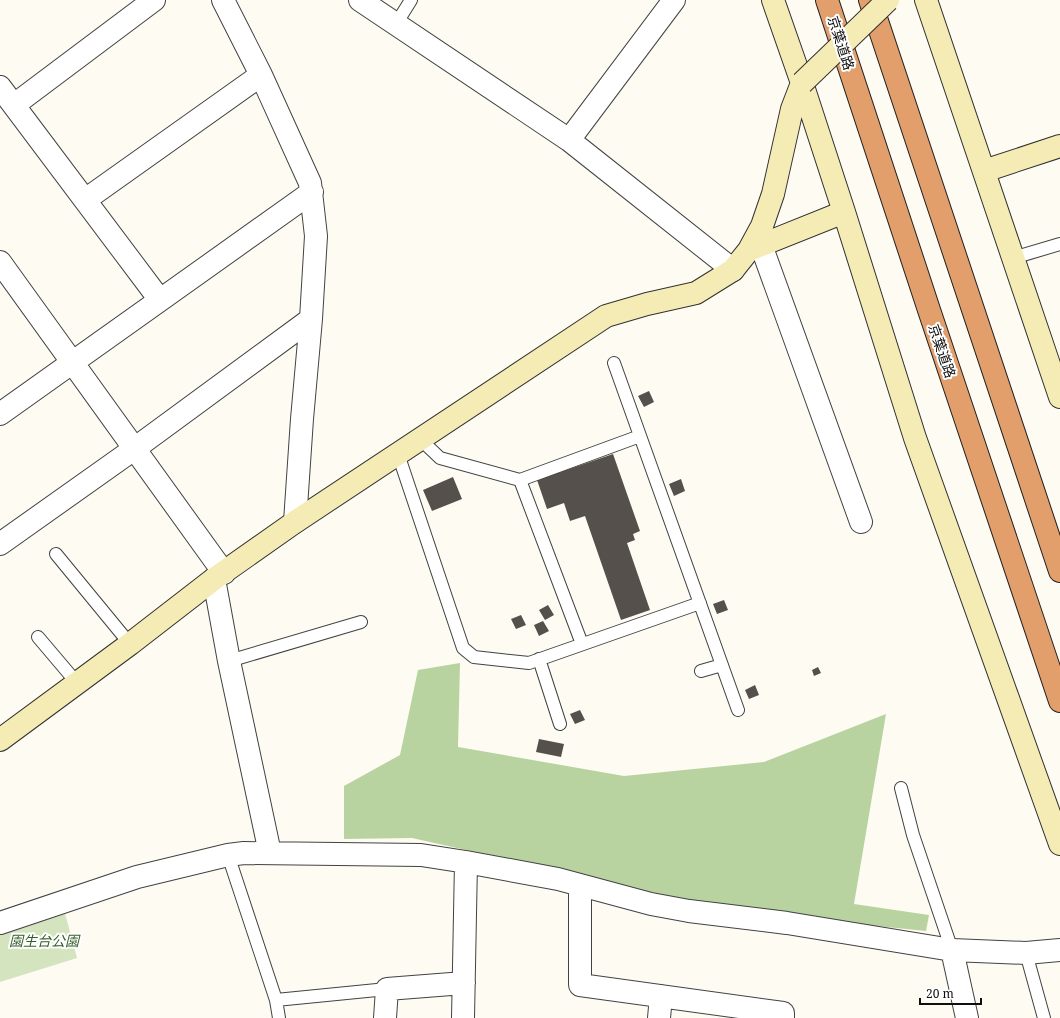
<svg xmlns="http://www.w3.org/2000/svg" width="1060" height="1018" viewBox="0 0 1060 1018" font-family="'Noto Serif','Noto Sans JP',serif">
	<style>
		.green { fill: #d3e4bf }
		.forest { fill: #b9d3a0 }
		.building { fill: #56504c }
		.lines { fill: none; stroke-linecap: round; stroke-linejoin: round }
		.lane-casing { stroke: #424242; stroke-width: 14 }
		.street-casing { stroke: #424242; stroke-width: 24 }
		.secondary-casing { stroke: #313131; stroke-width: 24 }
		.highway-casing { stroke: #202020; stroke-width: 24 }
		.lane { stroke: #fff; stroke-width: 12 }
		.street { stroke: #fff; stroke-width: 22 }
		.secondary { stroke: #f5ecb5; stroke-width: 22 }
		.highway { stroke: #e29e6b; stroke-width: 22 }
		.secondary-bridge-casing { stroke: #313131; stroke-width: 24; stroke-linecap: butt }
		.secondary-bridge { stroke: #f5ecb5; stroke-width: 22 }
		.labels { text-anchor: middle; stroke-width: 4; stroke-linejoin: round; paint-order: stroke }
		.street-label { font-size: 14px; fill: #0f0f0f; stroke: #fff }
		.park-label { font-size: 14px; font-style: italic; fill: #345e27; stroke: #fff }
	</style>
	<rect width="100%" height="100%" fill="#fdfbf2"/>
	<path class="green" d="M 63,906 L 77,958 L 0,982 L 0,928 Z"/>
	<path class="forest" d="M 460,663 L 458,747 L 624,776 L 764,762 L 886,714 L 854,904 L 929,915 L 926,931 L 867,925 L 658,898 L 597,879 L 412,838 L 344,839 L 344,786 L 400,755 L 418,670 Z"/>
	<path class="building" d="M 649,391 L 654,402 L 644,407 L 638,396 Z
		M 613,454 L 640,531 L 633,534 L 635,540 L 627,543 L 650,610 L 621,620 L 585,516 L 570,521 L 564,503 L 547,509 L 537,480 Z
		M 453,477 L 462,499 L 432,511 L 423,490 Z
		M 681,479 L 685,491 L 674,496 L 669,484 Z
		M 724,600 L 728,610 L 717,614 L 713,604 Z
		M 548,605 L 554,615 L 545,620 L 539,610 Z
		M 521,615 L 526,625 L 516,629 L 511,619 Z
		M 543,621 L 549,631 L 539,636 L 534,625 Z
		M 818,667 L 821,673 L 814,676 L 812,670 Z
		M 755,685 L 759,695 L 749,699 L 745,690 Z
		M 580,710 L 585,720 L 575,724 L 570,714 Z
		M 539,739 L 564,744 L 561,757 L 536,752 Z"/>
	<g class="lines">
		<defs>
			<path id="lane" d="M 396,24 L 411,0
				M 1013,258 L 1060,244
				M 614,363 L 738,710
				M 420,439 L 440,458 L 520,480 L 582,644
				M 398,454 L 463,648 L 474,657 L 529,663 L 700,603
				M 520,480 L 640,436
				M 56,554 L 130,644
				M 38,637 L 77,683
				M 539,659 L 560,724
				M 229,661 L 361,622
				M 701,671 L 722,665
				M 901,788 L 913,835 L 952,950
				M 228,855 L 276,1000 L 279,1018
				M 1026,953 L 1044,1018
				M 276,1000 L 387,989"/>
			<path id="street" d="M 223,0 L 261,75 L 310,183 L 316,236 L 311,319 L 302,419 L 295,522
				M 360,0 L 569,140 L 733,270
				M 0,87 L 160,300
				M 14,105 L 154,0
				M 569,140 L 674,0
				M 85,200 L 261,75
				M 761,245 L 861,522
				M 0,262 L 224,573
				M 0,414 L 312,192
				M 0,544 L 134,449 L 311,319
				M 214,579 L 229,661 L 270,853
				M 580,885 L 580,985 L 783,1013 L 783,1018
				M 0,923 L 137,877 L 228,855 L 244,853 L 421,855 L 466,862 L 558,879 L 651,904 L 689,911 L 787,923 L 952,950 L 1026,953 L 1060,950
				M 952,950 L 967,1018
				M 385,1018 L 387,989 L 464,983
				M 463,1018 L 466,862
				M 659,1018 L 661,996"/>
			<path id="secondary" d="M 773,0 L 802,83 L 844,212 L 915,438 L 1060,844
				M 926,0 L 1060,397
				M 984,171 L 1060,146
				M 749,250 L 844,212
				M 0,740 L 130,644 L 214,579 L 295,522 L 606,316 L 647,304 L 696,293 L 733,270 L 749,250 L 762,226 L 773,194 L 792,109 L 802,83"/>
			<path id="highway" d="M 827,0 L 929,310 L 1060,701
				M 870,0 L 1060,571"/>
		</defs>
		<use href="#lane" class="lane-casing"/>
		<use href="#street" class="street-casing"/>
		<use href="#secondary" class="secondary-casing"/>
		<use href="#highway" class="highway-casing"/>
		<use href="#lane" class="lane"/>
		<use href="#street" class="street"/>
		<use href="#secondary" class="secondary"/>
		<use href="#highway" class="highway"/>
		<defs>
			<path id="secondary-bridge" d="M 802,83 L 888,0"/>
		</defs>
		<use href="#secondary-bridge" class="secondary-bridge-casing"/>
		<use href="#secondary-bridge" class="secondary-bridge"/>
	</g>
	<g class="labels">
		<g class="street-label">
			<text transform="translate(841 43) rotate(72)" y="5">京葉道路</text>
			<text transform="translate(942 351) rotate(71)" y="5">京葉道路</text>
		</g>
		<g class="park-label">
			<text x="44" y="946">園生台公園</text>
		</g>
	</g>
	<path d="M920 998v6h61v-6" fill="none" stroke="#0f0f0f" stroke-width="2"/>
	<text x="926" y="998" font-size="12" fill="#0f0f0f" stroke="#ffffff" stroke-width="3" paint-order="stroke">20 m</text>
</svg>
